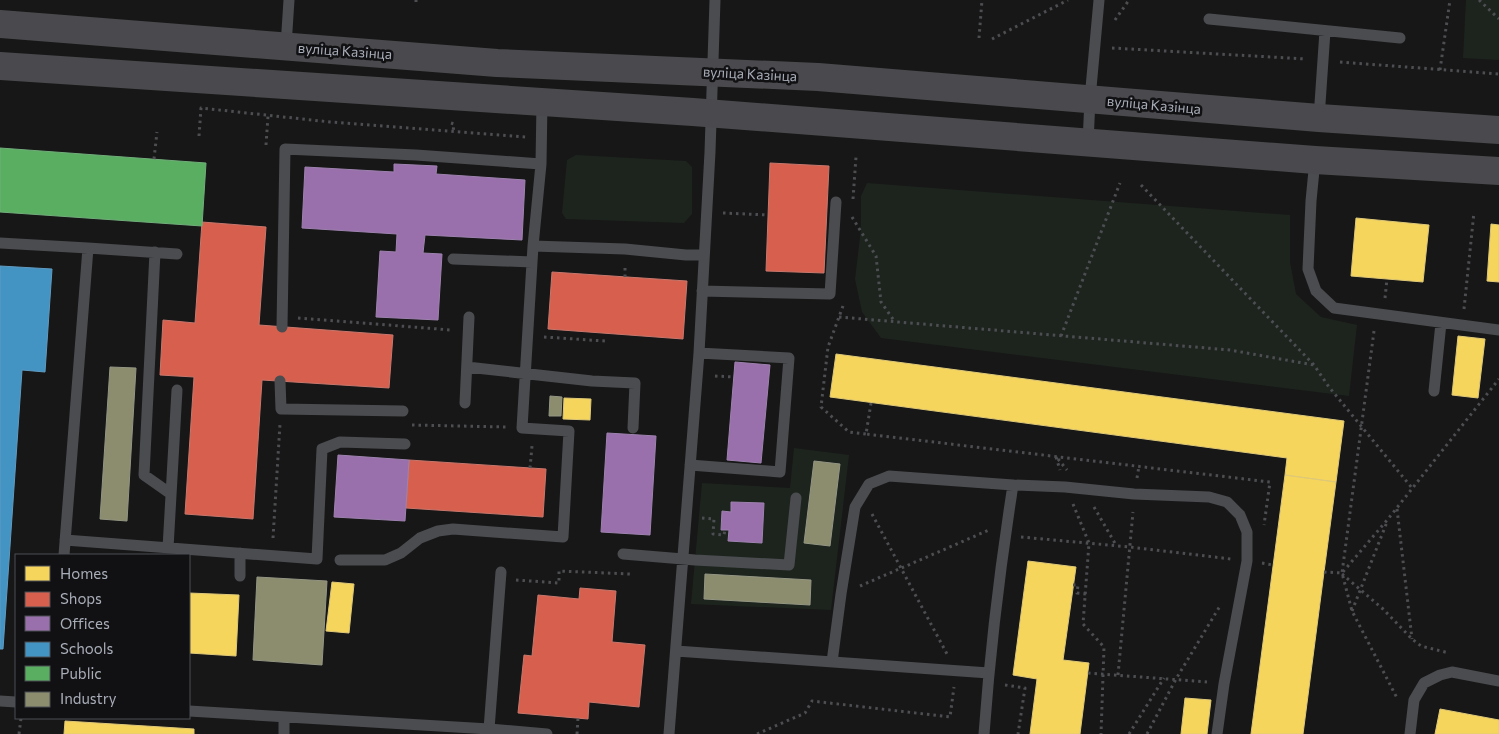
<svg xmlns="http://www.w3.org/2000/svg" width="1499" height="734" viewBox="0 0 1499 734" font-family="Commissioner,sans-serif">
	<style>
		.green { fill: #1d241e }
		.homes { fill: #f6d55c; stroke: #dfc978 }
		.shops { fill: #d6604d; stroke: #c8776d }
		.offices { fill: #9970ab; stroke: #9e82af }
		.schools { fill: #4393c3; stroke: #619bc0 }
		.public { fill: #5aae61; stroke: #71ae7b }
		.industry { fill: #8c8c6e; stroke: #949684 }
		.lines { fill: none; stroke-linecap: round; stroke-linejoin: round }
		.path { stroke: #4d4e52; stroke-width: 3; stroke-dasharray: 2.5 4; stroke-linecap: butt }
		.service { stroke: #4b4c50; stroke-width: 11 }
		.secondary { stroke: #4a4a4e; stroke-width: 28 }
		.labels { text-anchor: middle; stroke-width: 5; stroke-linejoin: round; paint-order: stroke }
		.street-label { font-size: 14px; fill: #a8adb8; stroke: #111113 }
	</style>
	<rect width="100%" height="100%" fill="#171717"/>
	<path class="green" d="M 1466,0 L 1499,0 L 1499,60 L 1463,58 Z
		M 576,155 L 686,161 L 692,167 L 692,214 L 684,223 L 566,219 L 562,213 L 567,160 Z
		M 867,183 L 1290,215 L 1290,262 L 1296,294 L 1321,317 L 1357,325 L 1349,396 L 881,338 L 862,312 L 855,279 L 861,229 L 861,196 Z
		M 794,448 L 849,455 L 831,610 L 691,604 L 702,483 L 790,488 Z"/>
	<path class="homes" d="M 1356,218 L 1429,225 L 1423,282 L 1351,276 Z
		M 1491,224 L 1499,225 L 1499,282 L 1487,281 Z
		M 1458,336 L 1485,339 L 1478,398 L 1452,395 Z
		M 836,354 L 1344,421 L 1336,482 L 1285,475 L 1287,458 L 830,397 Z
		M 564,398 L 591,399 L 590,420 L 563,419 Z
		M 1285,475 L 1336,482 L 1324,572 L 1303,734 L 1251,734 Z
		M 1028,561 L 1076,567 L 1063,660 L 1089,663 L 1080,734 L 1030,734 L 1037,679 L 1013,675 Z
		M 332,582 L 354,584 L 349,633 L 326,631 Z
		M 189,593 L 239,595 L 236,656 L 189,653 Z
		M 1185,698 L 1211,700 L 1207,734 L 1181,734 Z
		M 1440,709 L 1499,720 L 1499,734 L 1435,734 Z
		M 65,721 L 194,729 L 194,734 L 64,734 Z"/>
	<path class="shops" d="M 770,163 L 829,166 L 824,273 L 766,271 Z
		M 202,222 L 266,227 L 259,325 L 393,335 L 389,388 L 262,380 L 253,519 L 185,514 L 194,377 L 160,375 L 163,320 L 195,323 Z
		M 552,272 L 687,281 L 683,339 L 548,329 Z
		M 409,460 L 546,469 L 543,517 L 406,508 Z
		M 580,588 L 616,591 L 612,642 L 645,645 L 639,707 L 589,702 L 588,719 L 518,713 L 524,655 L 532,656 L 538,595 L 579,599 Z"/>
	<path class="offices" d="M 394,164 L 437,166 L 436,174 L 525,180 L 522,240 L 425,235 L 423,253 L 442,254 L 438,320 L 376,317 L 380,251 L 396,252 L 397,234 L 302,228 L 305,167 L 394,172 Z
		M 735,362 L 770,365 L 761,463 L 727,460 Z
		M 607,433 L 656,436 L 650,535 L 601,532 Z
		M 338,455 L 409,460 L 405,521 L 334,517 Z
		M 731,502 L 764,503 L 762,543 L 728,541 L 729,530 L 721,530 L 722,511 L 731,512 Z"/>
	<path class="schools" d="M 0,266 L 52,269 L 45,372 L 22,370 L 3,649 L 0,649 Z"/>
	<path class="public" d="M 0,148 L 206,163 L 202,226 L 0,212 Z"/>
	<path class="industry" d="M 110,367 L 136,368 L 127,521 L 100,519 Z
		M 550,396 L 562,397 L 561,416 L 549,416 Z
		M 814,461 L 840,464 L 830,546 L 804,543 Z
		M 705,574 L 811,580 L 810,605 L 704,599 Z
		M 257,577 L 327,581 L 322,665 L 253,660 Z"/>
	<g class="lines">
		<path class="path" d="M 416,0 L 416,2
			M 1479,0 L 1499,19
			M 1115,20 L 1129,0
			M 979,38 L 982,0
			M 992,39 L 1068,0
			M 1112,48 L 1306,59
			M 1340,62 L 1499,74
			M 1440,70 L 1450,0
			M 451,123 L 454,124 L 453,132
			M 199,136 L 201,108 L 330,122 L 526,137
			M 266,145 L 268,116
			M 154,159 L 157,132
			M 1141,185 L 1314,365 L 1329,387 L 1412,488
			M 853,199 L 856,157
			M 723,213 L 768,215
			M 852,217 L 876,256 L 881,302 L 895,322
			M 625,277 L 625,265
			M 1385,298 L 1387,279
			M 843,306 L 828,347 L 821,407 L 849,432 L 866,434
			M 1464,309 L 1474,212
			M 839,317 L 1230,350 L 1314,365
			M 298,318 L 451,330
			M 1374,331 L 1342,573 L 1352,611 L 1397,698
			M 1061,336 L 1120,183
			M 544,337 L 605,341
			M 715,376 L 734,377
			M 871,403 L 866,434 L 1270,482 L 1264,525
			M 412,425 L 506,427
			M 1056,457 L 1060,470
			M 1058,459 L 1067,470
			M 530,468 L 532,446
			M 1137,478 L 1139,466
			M 1073,504 L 1089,543 L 1083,624 L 1104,647 L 1101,734
			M 1094,507 L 1116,545
			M 1397,509 L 1412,639
			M 872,514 L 947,654
			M 702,518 L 714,519 L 713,534 L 724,535 L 725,530
			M 1021,537 L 1130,547 L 1231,559
			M 273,538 L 280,424
			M 1262,563 L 1273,565
			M 1324,572 L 1342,573 L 1388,519 L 1499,379
			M 1342,574 L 1383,609 L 1412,639 L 1421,646 L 1449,653
			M 516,580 L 559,583 L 559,571 L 630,574
			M 1073,585 L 1078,585 L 1077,593 L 1086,594
			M 860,586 L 989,530
			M 1352,611 L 1387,522
			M 1088,673 L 1207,682
			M 1118,675 L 1133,512
			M 1005,685 L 1025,688 L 1018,734
			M 19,734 L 21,718
			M 577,734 L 578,718
			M 757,734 L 805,713 L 812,701 L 950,717 L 954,687
			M 1129,734 L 1164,678
			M 1147,734 L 1176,679 L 1220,606"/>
		<path class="service" d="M 1209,19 L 1400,38
			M 286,46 L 289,0
			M 1319,118 L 1325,31
			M 1088,143 L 1090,99 L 1099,0
			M 1315,160 L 1311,201 L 1308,269 L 1316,291 L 1334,308 L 1499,330
			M 0,243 L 88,248 L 64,555
			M 533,246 L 625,249 L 686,255 L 704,255
			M 88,248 L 177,254
			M 155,252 L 144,475 L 171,494
			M 453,259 L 532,262
			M 702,291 L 830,294 L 836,202
			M 282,327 L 285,149 L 416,155 L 541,164
			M 467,367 L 592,381 L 635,383 L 633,428
			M 280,381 L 281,409 L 403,411
			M 1434,391 L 1441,323
			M 465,403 L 469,317
			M 690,465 L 780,472 L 789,358 L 699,353
			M 65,540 L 317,559 L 322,449 L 340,442 L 405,444
			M 168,548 L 177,390
			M 240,553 L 240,576
			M 623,554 L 695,560 L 789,565 L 796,498
			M 340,560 L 385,560 L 401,553 L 420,538 L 438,531 L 453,529 L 563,537 L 569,431 L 522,428 L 533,246 L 541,164 L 542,102
			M 676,651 L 989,673
			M 832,662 L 841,594 L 855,507 L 869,484 L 889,476 L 1013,485 L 1065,487 L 1134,494 L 1209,497 L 1227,502 L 1240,515 L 1247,532 L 1247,561 L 1224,684 L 1217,734
			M 0,701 L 16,702
			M 189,711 L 489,729 L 547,734
			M 489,729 L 501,572
			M 284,734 L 284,717
			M 669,734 L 699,353 L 710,152 L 715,0
			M 984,734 C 990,651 1000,568 1013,485
			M 1410,734 L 1414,700 L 1424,683 L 1440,675 L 1452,672 L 1499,681"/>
		<path class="secondary" d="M 0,24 L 497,63 L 818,77 L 1319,118 L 1499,130
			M 0,66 L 693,112 L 1315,160 L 1499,171"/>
	</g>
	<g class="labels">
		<g class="street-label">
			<text transform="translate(345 51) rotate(4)" y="5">вуліца Казінца</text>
			<text transform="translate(750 74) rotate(3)" y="5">вуліца Казінца</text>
			<text transform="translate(1154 105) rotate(5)" y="5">вуліца Казінца</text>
		</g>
	</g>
	<rect x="15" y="554" width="175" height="165" fill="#111113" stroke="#4d4f55"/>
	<rect x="25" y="566" width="25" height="15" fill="#f6d55c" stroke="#4d4f55"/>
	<text x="60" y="579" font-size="15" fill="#a8adb8">Homes</text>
	<rect x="25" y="592" width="25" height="15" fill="#d6604d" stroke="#4d4f55"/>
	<text x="60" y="604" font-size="15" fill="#a8adb8">Shops</text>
	<rect x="25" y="616" width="25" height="15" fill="#9970ab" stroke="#4d4f55"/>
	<text x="60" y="629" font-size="15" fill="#a8adb8">Offices</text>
	<rect x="25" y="642" width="25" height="15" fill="#4393c3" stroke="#4d4f55"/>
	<text x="60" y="654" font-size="15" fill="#a8adb8">Schools</text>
	<rect x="25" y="666" width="25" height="15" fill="#5aae61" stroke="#4d4f55"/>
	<text x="60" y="679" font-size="15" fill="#a8adb8">Public</text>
	<rect x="25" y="692" width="25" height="15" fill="#8c8c6e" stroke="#4d4f55"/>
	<text x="60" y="704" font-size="15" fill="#a8adb8">Industry</text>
</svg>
